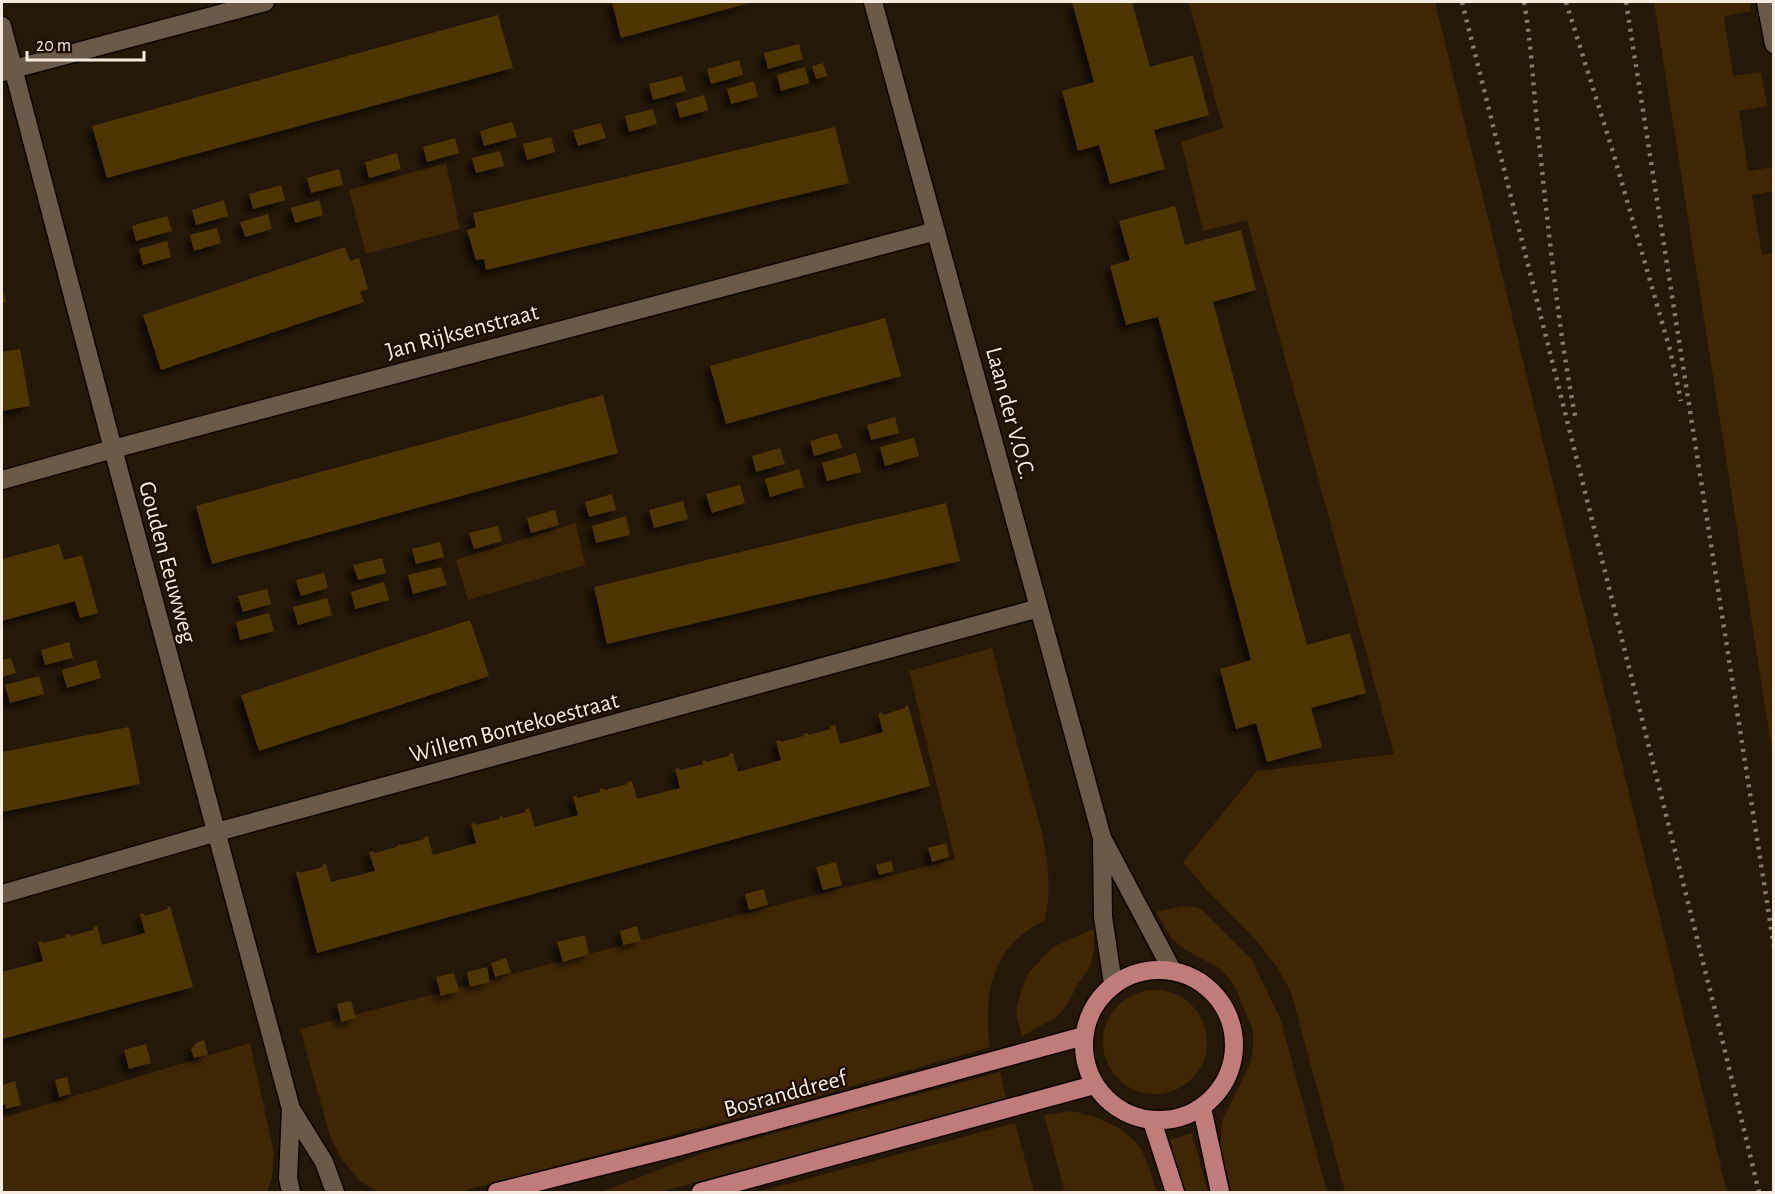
<svg xmlns="http://www.w3.org/2000/svg" width="1775" height="1194" viewBox="0 0 1775 1194" font-family="'Alegreya Sans',sans-serif">
	<style>
		.green { fill: #3f2705 }
		.building { fill: #4e3502; filter: url(#shadow) }
		.lines { fill: none; stroke-linecap: round; stroke-linejoin: round }
		.minor-casing { stroke: #0e0400; stroke-width: 21 }
		.major-casing { stroke: #0e0400; stroke-width: 21 }
		.minor { stroke: #6b5a49; stroke-width: 18 }
		.major { stroke: #c07c7a; stroke-width: 18 }
		.rail { stroke: #867a6d; stroke-width: 4.5; stroke-dasharray: 3 6; stroke-linecap: butt }
		.labels { text-anchor: middle; stroke-width: 4.5; stroke-linejoin: round; paint-order: stroke }
		.street-label { font-size: 24px; fill: #f5ebe1; stroke: #1c0f02 }
	</style>
	<defs>
		<filter id="shadow"><feDropShadow dx="-5.5" dy="5.5" stdDeviation="3" flood-color="#0009"/></filter>
	</defs>
	<rect width="100%" height="100%" fill="#261808"/>
	<path class="green" d="M 1189,2 L 1435,2 L 1727,1192 L 1345,1192 L 1291,992 L 1277,967 L 1256,940 L 1206,889 L 1183,862 L 1257,771 L 1394,754 L 1247,220 L 1203,231 L 1181,142 L 1223,128 Z
		M 1654,2 L 1750,2 L 1751,11 L 1724,16 L 1733,76 L 1761,72 L 1767,106 L 1739,111 L 1748,171 L 1773,167 L 1773,191 L 1752,195 L 1762,255 L 1774,253 L 1773,756 Z
		M 446,163 L 460,229 L 366,254 L 349,190 Z
		M 576,523 L 585,565 L 468,600 L 456,560 Z
		M 992,648 C 1003,689 1013,731 1025,772 C 1039,822 1056,867 1045,920 C 992,946 983,991 990,1047 L 797,1102 L 459,1192 L 379,1192 L 360,1181 L 342,1159 L 331,1139 L 300,1029 L 955,859 L 909,671 Z
		M 1183,906 L 1196,907 L 1202,910 L 1252,960 L 1280,1018 L 1327,1192 L 1232,1192 L 1220,1150 L 1222,1121 L 1249,1066 L 1253,1051 L 1253,1030 L 1235,987 L 1228,977 L 1219,968 L 1186,950 L 1172,939 L 1156,912 Z
		M 1094,929 L 1094,950 L 1089,969 L 1077,985 L 1068,1003 L 1058,1016 L 1022,1036 L 1016,1012 L 1021,991 L 1029,972 L 1053,947 Z
		M1103 1042a52 52 0 1 1 104 0a52 52 0 1 1-104 0Z
		M 250,1043 L 274,1153 L 272,1177 L 267,1192 L 2,1192 L 2,1118 Z
		M 1000,1072 L 1006,1098 L 660,1192 L 601,1192 L 706,1152 Z
		M 1071,1111 C 1095,1116 1126,1126 1140,1148 C 1148,1160 1152,1179 1157,1192 L 1065,1192 L 1044,1115 Z
		M 1015,1123 L 1034,1192 L 758,1192 Z
		M 1192,1133 L 1192,1134 L 1208,1192 L 1185,1192 L 1170,1140 Z"/>
	<path class="building" d="M 612,2 L 753,2 L 621,38 Z
		M 1072,2 L 1132,2 L 1150,67 L 1193,55 L 1209,115 L 1154,130 L 1165,169 L 1110,184 L 1099,145 L 1078,151 L 1062,91 L 1094,82 Z
		M 498,15 L 513,68 L 107,178 L 92,126 Z
		M 799,44 L 803,59 L 768,69 L 764,53 Z
		M 739,60 L 743,75 L 711,84 L 707,69 Z
		M 823,63 L 827,76 L 816,79 L 812,66 Z
		M 805,67 L 809,83 L 781,91 L 777,75 Z
		M 682,76 L 686,91 L 653,100 L 649,84 Z
		M 754,81 L 758,97 L 731,104 L 727,89 Z
		M 704,95 L 708,110 L 680,118 L 676,103 Z
		M 653,109 L 657,124 L 629,132 L 625,116 Z
		M 512,122 L 517,137 L 484,146 L 480,131 Z
		M 601,123 L 606,138 L 578,146 L 573,130 Z
		M 835,127 L 849,183 L 486,270 L 484,259 L 476,260 L 467,230 L 476,227 L 473,213 Z
		M 551,137 L 555,152 L 527,160 L 523,144 Z
		M 455,138 L 459,153 L 427,162 L 423,147 Z
		M 500,151 L 504,166 L 476,173 L 472,158 Z
		M 397,153 L 401,169 L 369,178 L 365,162 Z
		M 339,169 L 343,185 L 311,193 L 307,178 Z
		M 281,185 L 285,200 L 253,209 L 249,194 Z
		M 224,200 L 228,216 L 196,225 L 192,210 Z
		M 319,200 L 323,215 L 295,223 L 291,208 Z
		M 1175,206 L 1185,245 L 1241,230 L 1256,290 L 1213,302 L 1236,387 L 1307,645 L 1350,633 L 1366,693 L 1311,708 L 1322,747 L 1267,762 L 1256,723 L 1236,729 L 1220,669 L 1251,660 L 1158,317 L 1126,325 L 1110,266 L 1130,260 L 1119,221 Z
		M 268,214 L 272,229 L 245,237 L 240,222 Z
		M 167,216 L 172,231 L 136,241 L 132,226 Z
		M 217,228 L 221,243 L 194,251 L 190,235 Z
		M 167,241 L 171,257 L 143,265 L 139,249 Z
		M 345,247 L 350,261 L 359,258 L 368,289 L 360,292 L 364,302 L 161,370 L 143,315 Z
		M 2,288 L 6,302 L 2,303 Z
		M 885,318 L 901,376 L 726,424 L 710,366 Z
		M 20,349 L 30,406 L 2,411 L 2,352 Z
		M 603,395 L 618,453 L 212,564 L 196,506 Z
		M 895,417 L 899,433 L 871,440 L 867,425 Z
		M 837,433 L 842,448 L 814,456 L 810,441 Z
		M 914,438 L 919,456 L 885,466 L 880,447 Z
		M 780,448 L 785,464 L 756,472 L 752,456 Z
		M 856,453 L 861,472 L 827,481 L 822,463 Z
		M 799,469 L 804,487 L 770,497 L 765,479 Z
		M 740,485 L 745,503 L 712,513 L 706,494 Z
		M 612,494 L 616,510 L 589,517 L 585,502 Z
		M 683,501 L 688,519 L 654,528 L 649,510 Z
		M 946,503 L 960,561 L 607,644 L 594,587 Z
		M 555,510 L 559,525 L 531,533 L 527,518 Z
		M 626,516 L 630,535 L 596,543 L 592,526 Z
		M 498,526 L 502,541 L 474,549 L 469,533 Z
		M 440,542 L 444,557 L 416,564 L 412,549 Z
		M 59,544 L 64,560 L 82,555 L 98,613 L 80,618 L 75,601 L 2,621 L 2,559 Z
		M 382,558 L 386,573 L 358,580 L 353,565 Z
		M 441,567 L 447,585 L 413,594 L 408,575 Z
		M 324,573 L 328,588 L 301,596 L 296,580 Z
		M 384,582 L 389,600 L 355,609 L 351,592 Z
		M 267,589 L 271,604 L 243,612 L 238,596 Z
		M 327,598 L 332,615 L 298,625 L 293,607 Z
		M 269,613 L 274,631 L 240,640 L 236,622 Z
		M 470,620 L 489,676 L 259,751 L 241,695 Z
		M 69,642 L 73,658 L 45,665 L 41,650 Z
		M 11,658 L 16,673 L 2,677 L 2,660 Z
		M 96,660 L 101,678 L 67,688 L 62,670 Z
		M 39,676 L 44,694 L 10,703 L 5,685 Z
		M 908,705 L 930,786 L 317,953 L 296,872 L 299,871 L 300,873 L 323,867 L 322,865 L 326,864 L 331,882 L 375,871 L 369,852 L 374,851 L 375,853 L 397,847 L 399,844 L 402,845 L 424,839 L 424,837 L 428,836 L 433,855 L 455,849 L 476,843 L 471,824 L 475,823 L 476,825 L 499,819 L 500,816 L 502,816 L 503,818 L 526,812 L 525,810 L 529,808 L 535,827 L 556,821 L 578,815 L 573,797 L 577,795 L 577,798 L 600,792 L 600,789 L 602,788 L 605,790 L 628,784 L 627,782 L 632,781 L 637,799 L 680,788 L 675,769 L 679,768 L 680,770 L 703,764 L 702,761 L 706,760 L 706,762 L 729,756 L 729,754 L 733,753 L 738,772 L 781,760 L 776,741 L 781,740 L 781,742 L 804,736 L 803,734 L 808,733 L 808,735 L 831,729 L 830,726 L 835,725 L 840,744 L 883,732 L 878,714 L 882,712 L 883,715 L 905,708 L 905,706 Z
		M 129,727 L 140,784 L 2,812 L 2,752 Z
		M 946,843 L 949,857 L 932,862 L 928,848 Z
		M 891,861 L 894,871 L 879,875 L 876,865 Z
		M 836,862 L 842,885 L 823,890 L 816,867 Z
		M 764,889 L 768,905 L 749,910 L 745,894 Z
		M 170,906 L 193,987 L 2,1039 L 2,972 L 43,961 L 38,942 L 43,941 L 43,943 L 66,937 L 65,935 L 70,934 L 70,936 L 93,930 L 93,928 L 97,926 L 102,945 L 145,933 L 140,914 L 144,913 L 145,916 L 168,909 L 167,907 Z
		M 637,926 L 641,941 L 623,945 L 620,931 Z
		M 585,935 L 589,954 L 563,962 L 557,942 Z
		M 506,958 L 511,973 L 495,977 L 491,963 Z
		M 487,967 L 490,982 L 470,987 L 467,972 Z
		M 454,973 L 459,991 L 441,996 L 436,977 Z
		M 351,1001 L 356,1018 L 341,1022 L 337,1004 Z
		M 204,1040 L 208,1055 L 194,1058 L 191,1050 L 196,1043 Z
		M 146,1044 L 151,1063 L 129,1069 L 124,1050 Z
		M 67,1077 L 71,1094 L 59,1097 L 55,1080 Z
		M 15,1081 L 21,1105 L 6,1109 L 5,1104 L 2,1105 L 2,1085 Z"/>
	<g class="lines">
		<defs>
			<path id="minor" d="M 873,2 L 1102,838 L 1172,970
				M 1766,2 L 1774,44
				M 2,26 L 113,449 L 291,1109 L 288,1178 L 291,1192
				M 2,72 L 265,2
				M 2,480 L 113,449 L 936,231
				M 1102,840 L 1103,917 L 1113,984
				M 2,894 L 217,832 L 1039,608
				M 291,1109 L 324,1162 L 335,1192"/>
			<path id="major" d="M1084 1045a75 75 0 1 1 150 0a75 75 0 1 1-150 0Z
				M 1202,1108 L 1220,1192
				M 1152,1121 L 1175,1192
				M 497,1192 L 677,1147 L 1084,1036
				M 701,1192 L 1094,1085"/>
		</defs>
		<use href="#minor" class="minor-casing"/>
		<use href="#major" class="major-casing"/>
		<use href="#minor" class="minor"/>
		<use href="#major" class="major"/>
		<path class="rail" d="M 1462,2 L 1715,1010 L 1759,1192
			M 1524,2 C 1531,42 1533,83 1537,124 C 1548,223 1557,323 1576,421
			M 1566,2 L 1613,152 L 1670,350 L 1681,401
			M 1626,2 L 1774,947"/>
	</g>
	<g class="labels">
		<g class="street-label">
			<text transform="translate(462 331) rotate(-15)" y="8">Jan Rijksenstraat</text>
			<text transform="translate(1011 413) rotate(75)" y="8">Laan der V.O.C.</text>
			<text transform="translate(168 562) rotate(75)" y="8">Gouden Eeuwweg</text>
			<text transform="translate(514 727) rotate(-15)" y="8">Willem Bontekoestraat</text>
			<text transform="translate(785 1093) rotate(-15)" y="8">Bosranddreef</text>
		</g>
	</g>
	<rect width="1775" height="1194" fill="none" stroke="#f5ebe1" stroke-width="6"/>
	<path d="M27 51v9h117v-9" fill="none" stroke="#f5ebe1" stroke-width="3"/>
	<text x="36" y="51" font-size="18" fill="#f5ebe1" stroke="#1c0f02" stroke-width="4.5" paint-order="stroke">20 m</text>
</svg>
